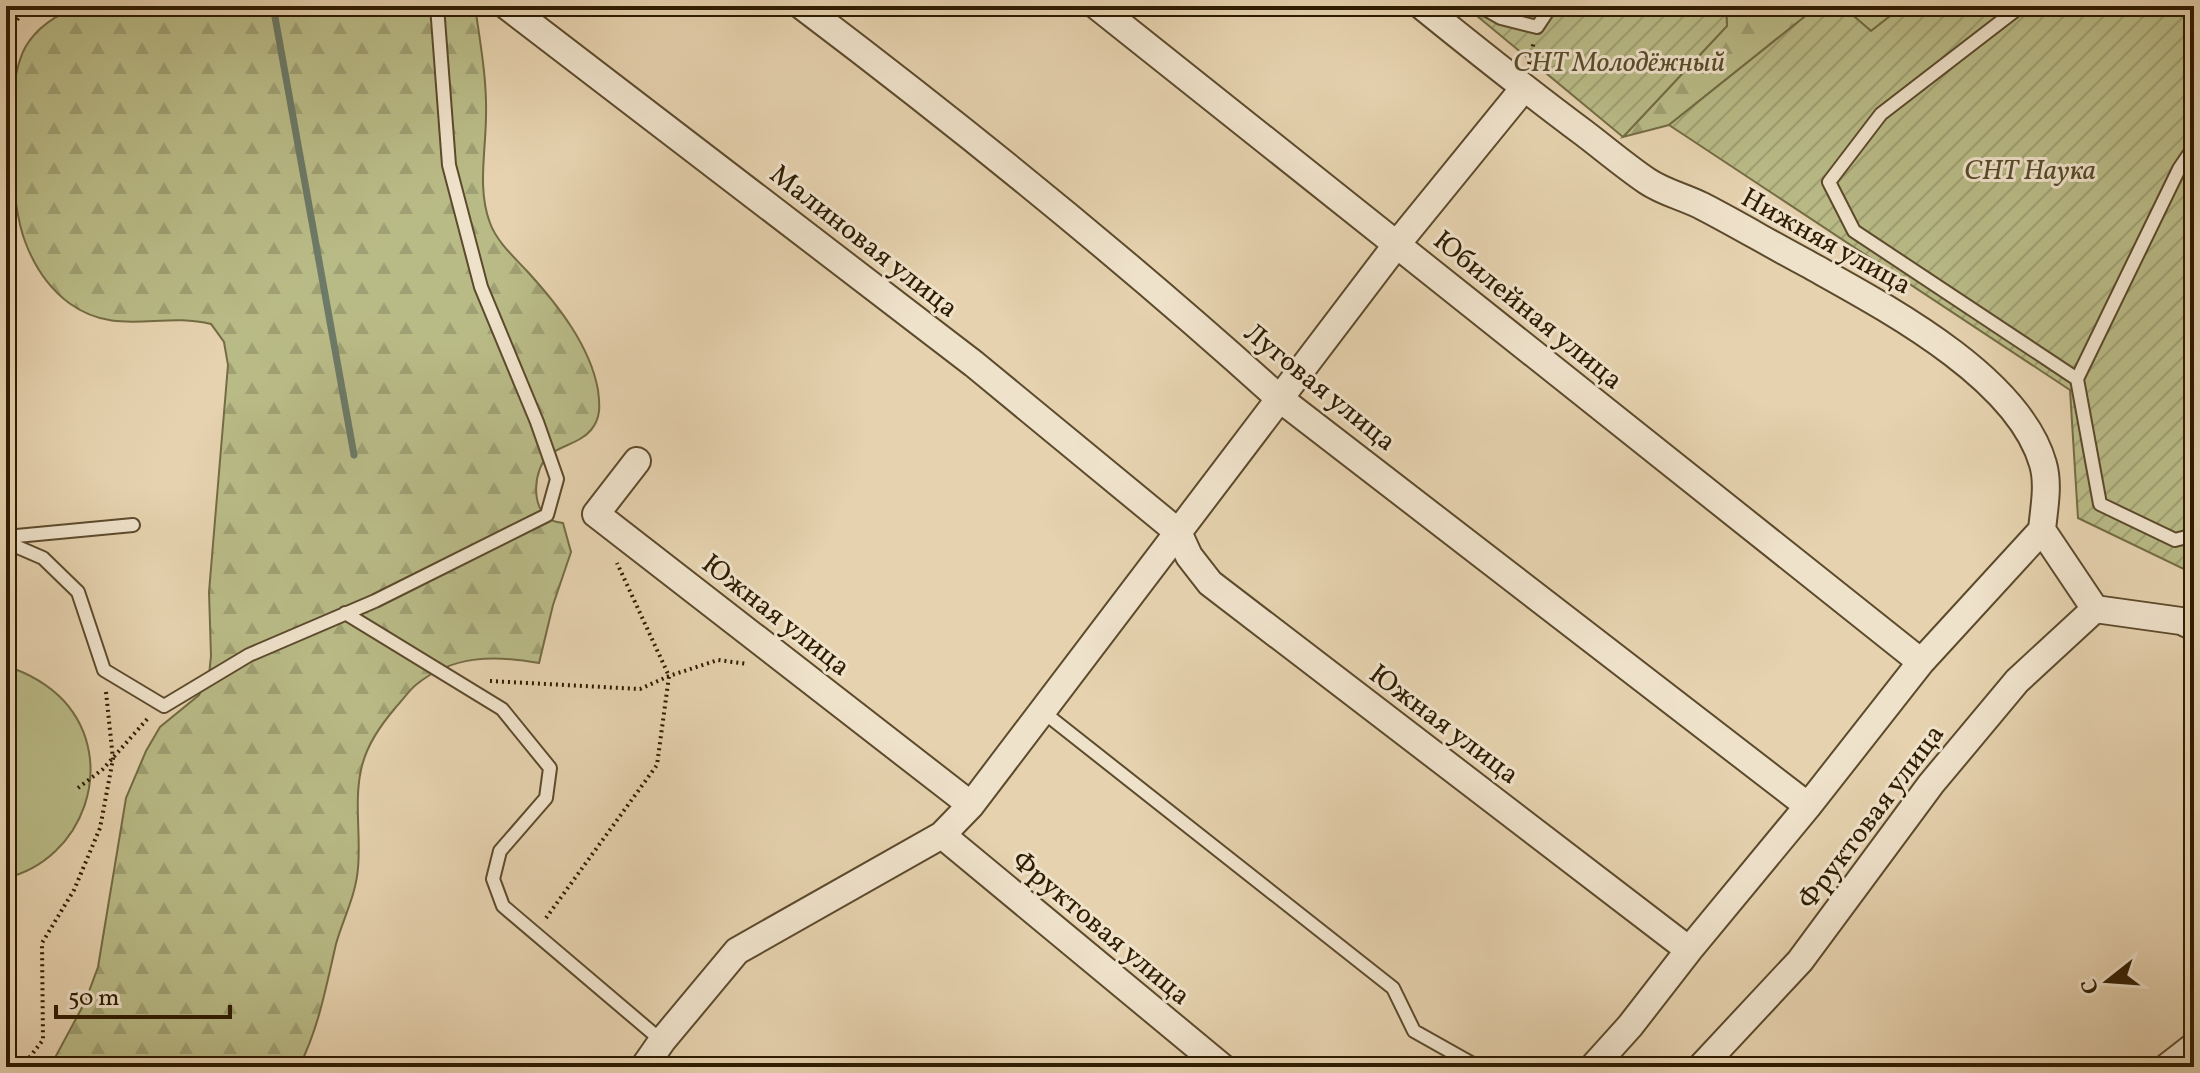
<svg xmlns="http://www.w3.org/2000/svg" width="2200" height="1073" viewBox="0 0 2200 1073" font-family="Vollkorn,serif">
	<style>
		.forest { fill: url(#forest-firs); stroke: #746c44; stroke-width: 2 }
		.garden { fill: url(#garden-furrows); stroke: #746c44; stroke-width: 2 }
		.pitch { fill: #b9bb87; stroke: #746c44; stroke-width: 2 }
		.lines { fill: none; stroke-linecap: round; stroke-linejoin: round }
		.stream { stroke: #6c7a67; stroke-width: 7 }
		.lane-casing { stroke: #5c4a2c; stroke-width: 16 }
		.street-casing { stroke: #5c4a2c; stroke-width: 30 }
		.path { stroke: #2e1c01; stroke-width: 4; stroke-dasharray: 2 4; stroke-linecap: butt }
		.lane { stroke: #efe2cb; stroke-width: 12 }
		.street { stroke: #efe2cb; stroke-width: 26 }
		.labels { text-anchor: middle; stroke-width: 6; stroke-linejoin: round; paint-order: stroke }
		.park-label { font-size: 28px; font-style: italic; fill: #584c29; stroke: #efe2cb }
		.street-label { font-size: 28px; fill: #2e1c01; stroke: #efe2cb }
	</style>
	<defs>
		<pattern id="forest-firs" width="22" height="20" patternUnits="userSpaceOnUse" patternTransform="scale(2)"><rect width="22" height="20" fill="#b9bb87"/><path d="M5 1l3.5 6h-7zM16 11l3.5 6h-7z" fill="#9fa073"/></pattern>
		<pattern id="garden-furrows" width="10" height="10" patternUnits="userSpaceOnUse" patternTransform="scale(2)"><rect width="10" height="10" fill="#b9bb87"/><path d="M-1 1l2-2M0 10L10 0M9 11l2-2" fill="none" stroke="#9fa073"/></pattern>
	</defs>
	<rect width="100%" height="100%" fill="#e6d2af"/>
	<filter id="stains"><feTurbulence type="fractalNoise" baseFrequency=".0025" numOctaves="4"/><feColorMatrix values="0 0 0 0 .2 0 0 0 0 .09 0 0 0 0 .02 0 0 0 .5 -.17"/></filter>
	<radialGradient id="worn" r=".72"><stop offset=".6" stop-color="#630" stop-opacity="0"/><stop offset="1" stop-color="#630" stop-opacity=".3"/></radialGradient>
	<path class="forest" d="M 79,6 L 475,6 C 480,42 487,79 486,115 C 486,151 477,189 490,223 C 497,242 514,257 527,271 C 557,304 590,345 598,390 C 600,405 601,418 591,430 C 580,443 562,445 549,455 C 533,469 530,509 551,520 C 554,522 559,522 563,523 L 571,552 L 553,605 L 539,663 C 495,655 453,655 417,684 C 409,690 403,700 396,707 C 380,726 366,746 361,770 C 354,802 361,836 358,868 C 356,895 343,919 336,944 C 326,987 319,1027 299,1067 L 50,1067 L 85,1002 L 98,967 L 126,798 L 146,751 L 160,727 L 199,695 L 209,675 L 211,656 L 209,592 L 228,365 L 224,342 L 211,324 C 161,311 117,338 69,303 C 49,288 35,267 26,244 C 9,202 3,85 26,46 C 38,26 58,14 79,6 Z
		M 1726,6 L 1818,6 L 1669,125 L 1623,137 L 1727,26 Z
		M 1842,6 L 1903,6 L 1871,31 Z"/>
	<path class="garden" d="M 1465,6 L 1726,6 L 1727,26 L 1623,137 Z
		M 1818,6 L 1842,6 L 1871,31 L 1903,6 L 2194,6 L 2194,574 L 2078,518 L 2070,390 L 1669,125 Z"/>
	<path class="pitch" d="M 6,666 C 28,673 48,684 64,701 C 119,762 83,860 6,878 Z"/>
	<g class="lines">
		<path class="stream" d="M 273,6 L 354,455"/>
		<defs>
			<path id="lane" d="M 1480,6 L 1501,18 L 1537,27 L 1551,6
				M 2021,6 L 1881,114 L 1829,182 L 1854,231 L 2077,379 L 2100,504 L 2175,540 L 2194,535
				M 2077,379 L 2179,169 L 2194,147
				M 6,537 L 133,525
				M 6,542 L 43,558 L 78,592 L 104,670 L 164,706 L 249,655 L 375,601 L 547,515 L 557,479 L 537,422 L 481,287 L 449,165 L 437,6
				M 345,613 L 502,709 L 550,768 L 546,798 L 500,851 L 493,879 L 503,906 L 662,1041
				M 1042,711 L 1393,988 L 1414,1031 L 1478,1067"/>
			<path id="street" d="M 507,6 L 974,364 L 1178,532 L 1189,556 L 1210,583 L 1689,950
				M 802,6 C 966,130 1126,260 1279,398 L 1808,806
				M 1097,6 L 1921,662
				M 1422,6 C 1475,49 1529,92 1584,133 C 1605,149 1625,166 1647,181 C 1663,192 1684,197 1702,206 C 1737,224 1772,245 1808,264 C 1883,306 2018,376 2043,464 C 2049,485 2044,508 2042,530 L 2095,609
				M 637,461 L 596,514 L 971,805
				M 2095,609 L 2181,621 L 2194,627
				M 942,835 L 1222,1067
				M 644,1067 L 662,1041 L 737,951 L 942,835 L 971,805 L 1397,244 L 1524,88
				M 1593,1067 L 1630,1026 L 1689,950 L 1808,806 L 1921,662 L 2042,530
				M 1701,1067 L 1800,961 L 1931,784 L 2017,681 L 2095,609
				M 2167,1067 L 2194,1046"/>
		</defs>
		<use href="#lane" class="lane-casing"/>
		<use href="#street" class="street-casing"/>
		<path class="path" d="M 6,34 L 28,6
			M 1529,64 L 1534,41
			M 490,681 L 640,689 L 669,676 L 718,660 L 748,664
			M 78,788 L 103,769 L 149,717
			M 546,918 L 657,765 L 669,676 L 617,563
			M 22,1067 L 43,1040 L 42,943 L 74,890 L 100,828 L 113,759 L 106,692"/>
		<use href="#lane" class="lane"/>
		<use href="#street" class="street"/>
	</g>
	<g class="labels">
		<g class="park-label">
			<text x="1619" y="71">СНТ Молодёжный</text>
			<text x="2030" y="179">СНТ Наука</text>
		</g>
		<g class="street-label">
			<text transform="translate(865 240) rotate(38)" y="10">Малиновая улица</text>
			<text transform="translate(1827 240) rotate(29)" y="10">Нижняя улица</text>
			<text transform="translate(1529 309) rotate(39)" y="10">Юбилейная улица</text>
			<text transform="translate(1321 386) rotate(39)" y="10">Луговая улица</text>
			<text transform="translate(777 614) rotate(38)" y="10">Южная улица</text>
			<text transform="translate(1445 723) rotate(37)" y="10">Южная улица</text>
			<text transform="translate(1870 816) rotate(-53)" y="10">Фруктовая улица</text>
			<text transform="translate(1102 927) rotate(40)" y="10">Фруктовая улица</text>
		</g>
	</g>
	<rect width="2200" height="1073" fill="none" stroke="#e6d2af" stroke-width="32"/>
	<rect x="8" y="8" width="2184" height="1057" fill="none" stroke="#2e1c01" stroke-width="4"/>
	<rect x="16" y="16" width="2168" height="1041" fill="none" stroke="#2e1c01" stroke-width="2"/>
	<g transform="translate(2108 981) rotate(253)" stroke="#efe2cb" stroke-width="6" paint-order="stroke">
	<path d="M0-6L14 30L0 20L-14 30Z" fill="#2e1c01"/>
	<text y="-12" font-size="22" font-weight="bold" text-anchor="middle" fill="#2e1c01">С</text>
	</g>
	<path d="M56 1005v12h174v-12" fill="none" stroke="#2e1c01" stroke-width="4"/>
	<text x="68" y="1005" font-size="24" fill="#2e1c01" stroke="#efe2cb" stroke-width="6" paint-order="stroke">50 m</text>
	<rect width="100%" height="100%" filter="url(#stains)"/>
	<rect width="100%" height="100%" fill="url(#worn)"/>
</svg>
